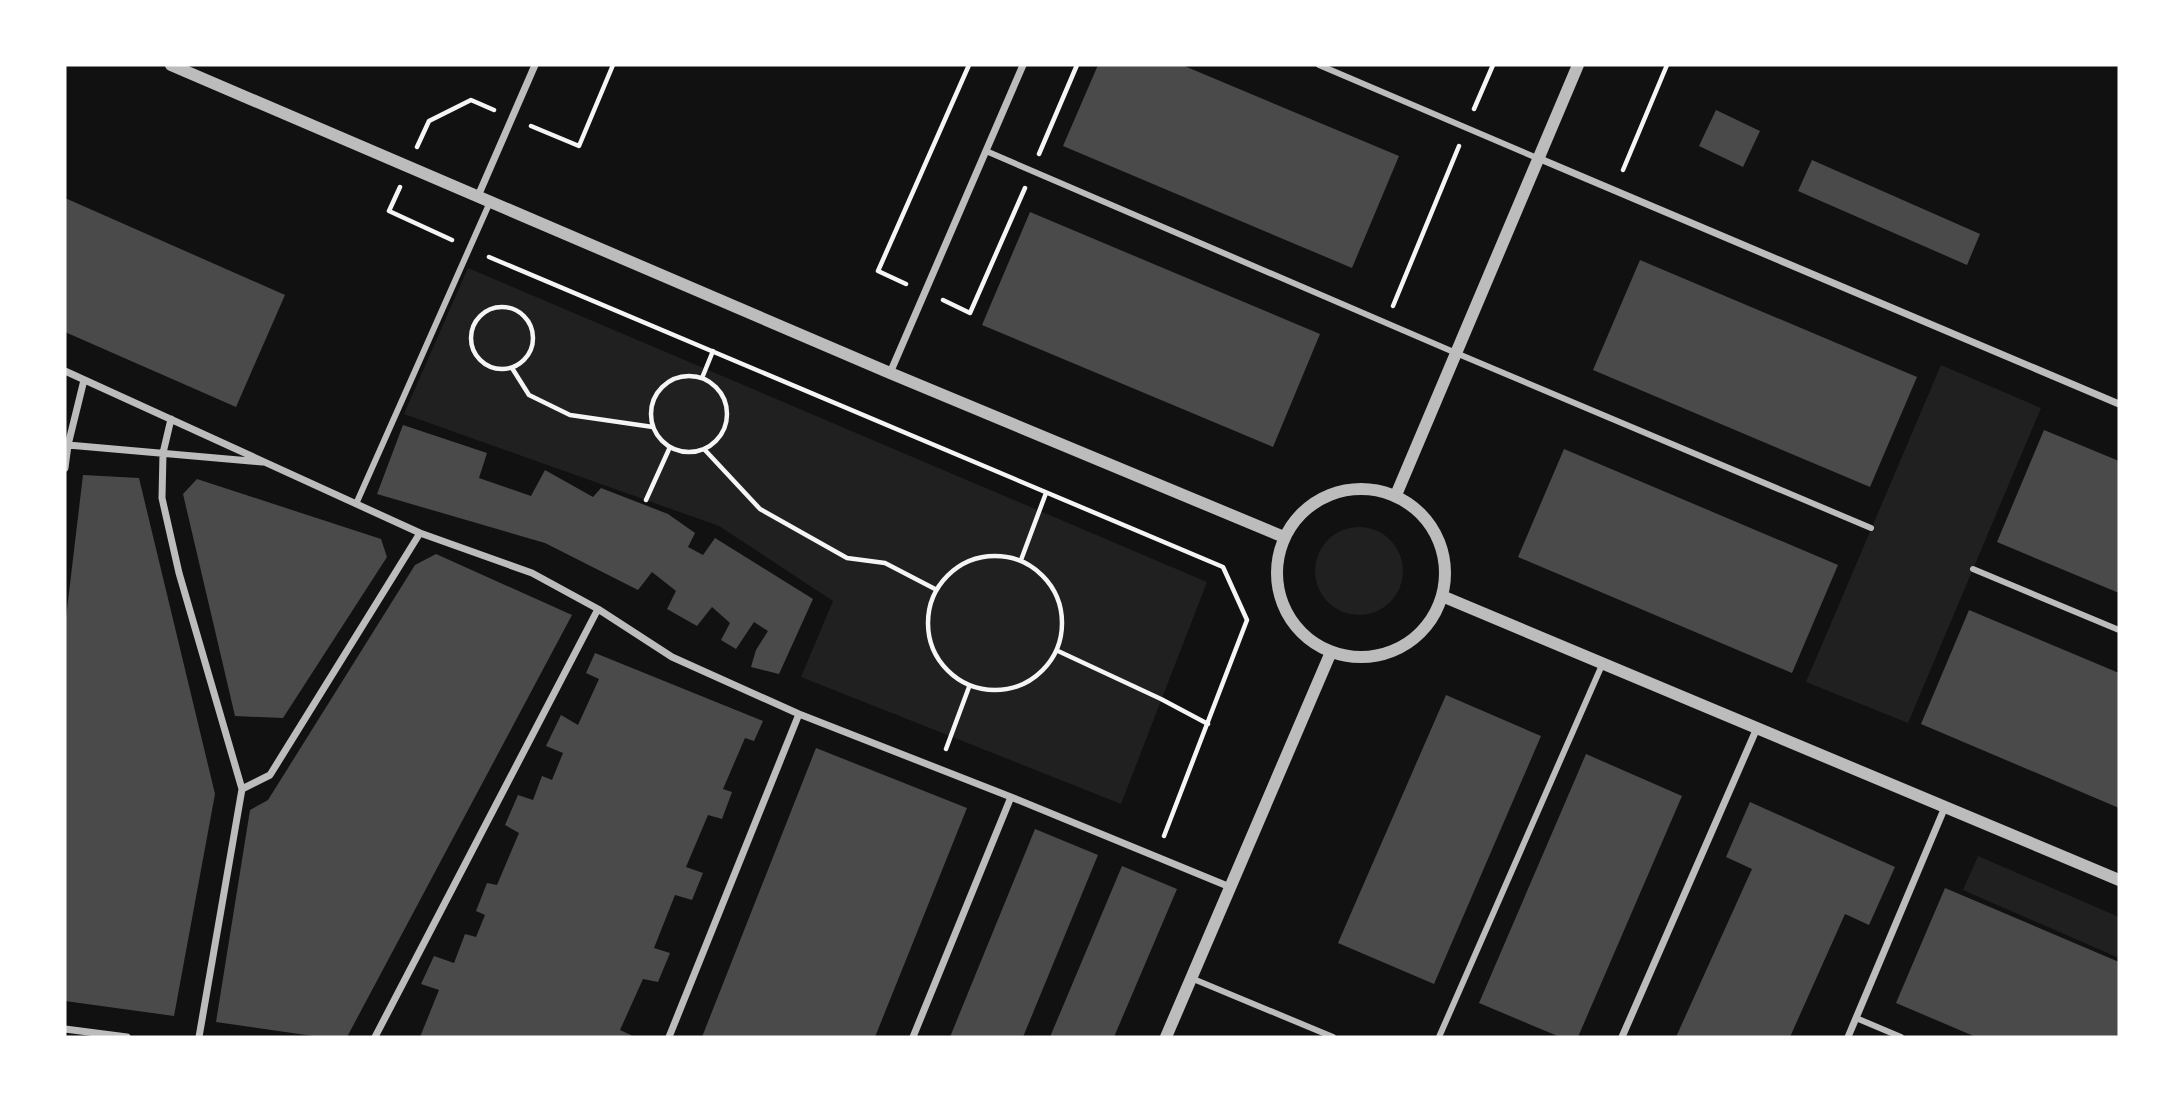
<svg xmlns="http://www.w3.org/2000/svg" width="2184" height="1102" viewBox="0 0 2184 1102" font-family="'Sofia Sans Condensed',sans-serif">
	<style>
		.green { fill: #202020 }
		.building { fill: #4a4a4a }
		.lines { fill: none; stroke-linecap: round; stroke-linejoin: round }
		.path { stroke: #f5f5f5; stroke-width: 4.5 }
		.pedestrian { stroke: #bcbcbc; stroke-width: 6 }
		.minor { stroke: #bcbcbc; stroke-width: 7 }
		.tertiary { stroke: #bcbcbc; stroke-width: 12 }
	</style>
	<rect width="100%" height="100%" fill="#111"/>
	<path class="green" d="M 468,268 L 1207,582 L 1121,804 L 801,677 L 833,601 L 719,526 L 404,414 Z
		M 1941,365 L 2041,408 L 1908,723 L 1806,682 Z
		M1315 571a44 44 0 1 1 88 0a44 44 0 1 1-88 0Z
		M 1978,856 L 2119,917 L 2119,958 L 1963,890 Z"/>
	<path class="building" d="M 1098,65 L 1182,65 L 1399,156 L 1352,268 L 1063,146 Z
		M 1716,110 L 1760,131 L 1743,167 L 1699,146 Z
		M 1812,160 L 1980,234 L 1967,265 L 1798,191 Z
		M 65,198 L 285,295 L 236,407 L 65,332 Z
		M 1030,212 L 1320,334 L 1273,447 L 982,325 Z
		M 1640,260 L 1917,377 L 1870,487 L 1593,370 Z
		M 403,425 L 487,453 L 479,478 L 531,496 L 545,470 L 593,497 L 601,488 L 668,514 L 695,533 L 688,547 L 703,555 L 715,538 L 813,599 L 779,674 L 751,667 L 756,650 L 768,631 L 754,622 L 736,649 L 721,640 L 730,623 L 712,607 L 697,626 L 667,609 L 676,591 L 652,572 L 638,590 L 545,543 L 377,494 Z
		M 2044,430 L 2119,461 L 2119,593 L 1997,542 Z
		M 1564,449 L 1838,565 L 1792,673 L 1518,557 Z
		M 83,475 L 139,478 L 215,794 L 174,1016 L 65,1001 L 65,626 Z
		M 197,479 L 381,539 L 387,557 L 283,718 L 235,716 L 183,494 Z
		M 436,554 L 572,615 L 347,1037 L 320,1037 L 216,1022 L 250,810 L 268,800 L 415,565 Z
		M 1969,610 L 2119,673 L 2119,808 L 1921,724 Z
		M 595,653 L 763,721 L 754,741 L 745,738 L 723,789 L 732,792 L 722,819 L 708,815 L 686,867 L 703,873 L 692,900 L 675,895 L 654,948 L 670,953 L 658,982 L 643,979 L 620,1030 L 635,1037 L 420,1037 L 439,990 L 421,984 L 434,956 L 454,963 L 465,934 L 476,937 L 485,915 L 476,911 L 487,883 L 497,885 L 519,833 L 505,825 L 518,795 L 533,800 L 542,776 L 552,780 L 563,753 L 546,746 L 561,715 L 578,725 L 599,679 L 586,673 Z
		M 1446,695 L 1541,736 L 1434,984 L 1338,943 Z
		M 816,748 L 967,808 L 875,1037 L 702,1037 Z
		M 1586,754 L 1682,796 L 1578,1037 L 1560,1037 L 1479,1003 Z
		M 1750,802 L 1895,867 L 1869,925 L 1845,914 L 1790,1037 L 1676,1037 L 1752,869 L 1726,857 Z
		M 1035,829 L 1098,855 L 1023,1037 L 950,1037 Z
		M 1122,866 L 1177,889 L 1114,1037 L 1050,1037 Z
		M 1945,888 L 2119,962 L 2119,1037 L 1976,1037 L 1896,1003 Z"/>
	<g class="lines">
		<path class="path" d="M 1474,109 L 1493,65
			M 531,126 L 579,146 L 613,65
			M 417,147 L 429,121 L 471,100 L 494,110
			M 1039,154 L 1077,65
			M 1623,170 L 1667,65
			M 400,187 L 389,211 L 452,240
			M 489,257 L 1223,567 L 1247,620 L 1164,836
			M 906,284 L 878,271 L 969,65
			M 943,300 L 970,313 L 1025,188
			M 1393,306 L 1459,146
			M471 338a31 31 0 1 1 62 0a31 31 0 1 1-62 0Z
			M 512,368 L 529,395 L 570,415 L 653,427
			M651 414a38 38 0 1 1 76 0a38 38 0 1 1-76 0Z
			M 702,378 L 713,351
			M 704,449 L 760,509 L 847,558 L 885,563 L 935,589
			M 646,500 L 670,447
			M928 623a67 67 0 1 1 134 0a67 67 0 1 1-134 0Z
			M 1021,560 L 1046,493
			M 1058,651 L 1161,699 L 1208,724
			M 946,749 L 969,687"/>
		<path class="pedestrian" d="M 1319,65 L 1537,158
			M 986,151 L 1456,353 L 1871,528
			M 356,504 L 490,202
			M 1973,569 L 2119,630
			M 1191,978 L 1333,1037
			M 1856,1018 L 1901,1037
			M 1439,1037 L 1602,665"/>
		<path class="minor" d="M 1538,158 L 2119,404
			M 478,196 L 535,65
			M 65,371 L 420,533 L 532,573 L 598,609 L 672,657 L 799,714 L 1011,797 L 1230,887
			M 890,373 L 1023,65
			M 171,419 L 163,453 L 162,498 L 179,573 L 242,789 L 199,1037
			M 68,445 L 262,462
			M 65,468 L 68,445 L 84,380
			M 242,789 L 270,775 L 420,533
			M 65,1029 L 127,1037
			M 375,1037 L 598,609
			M 669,1037 L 799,714
			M 913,1037 L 1011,797
			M 1622,1037 L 1757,728
			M 1848,1037 L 1945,807"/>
		<path class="tertiary" d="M 171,65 L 890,373 L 1284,537
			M1277 573a84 84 0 1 1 168 0a84 84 0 1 1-168 0Z
			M 1396,495 L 1578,65
			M 1442,596 L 2119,880
			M 1166,1037 L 1331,652"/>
	</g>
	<rect width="2184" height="1102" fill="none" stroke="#ffffff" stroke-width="133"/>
</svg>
